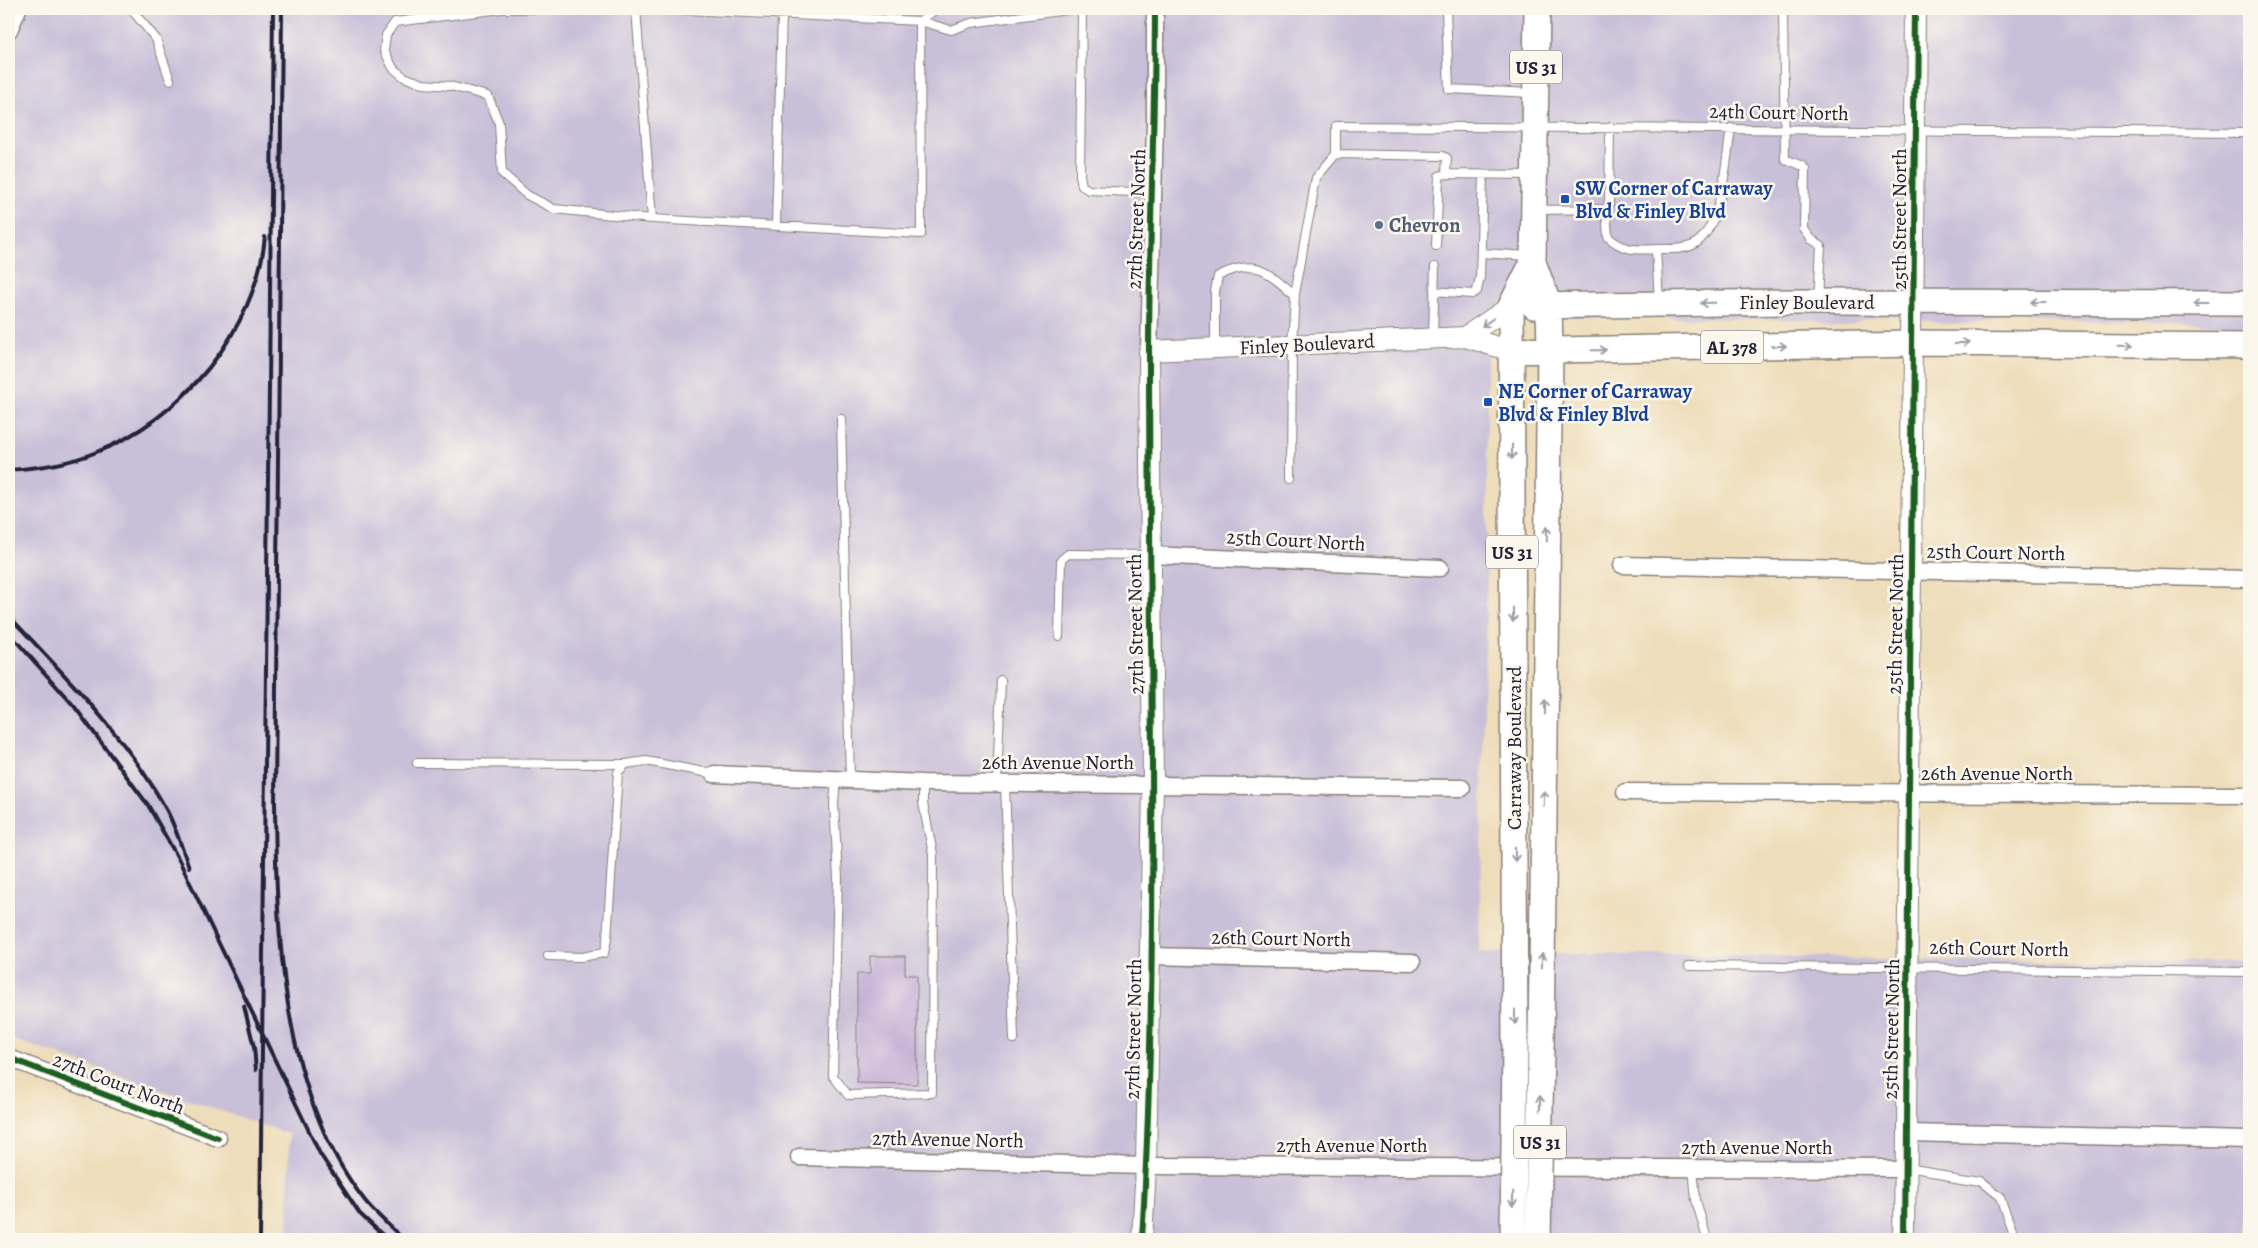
<svg xmlns="http://www.w3.org/2000/svg" width="2258" height="1248" viewBox="0 0 2258 1248" font-family="Alegreya,serif">
	<style>
		.industrial { fill: #c8bfd8 }
		.building { fill: #c0a9d4 }
		.lines { fill: none; stroke-linecap: round; stroke-linejoin: round }
		.service-casing { stroke: #88807a; stroke-width: 10 }
		.minor-casing { stroke: #88807a; stroke-width: 19 }
		.tertiary-casing { stroke: #88807a; stroke-width: 22 }
		.primary-casing { stroke: #88807a; stroke-width: 28 }
		.service { stroke: #fff; stroke-width: 8 }
		.minor { stroke: #fff; stroke-width: 16 }
		.tertiary { stroke: #fff; stroke-width: 20 }
		.primary { stroke: #fff; stroke-width: 25 }
		.rail { stroke: #22223b; stroke-width: 4 }
		.primary-bridge-casing { stroke: #88807a; stroke-width: 28; stroke-linecap: butt }
		.primary-bridge { stroke: #fff; stroke-width: 25 }
		.cycleway-casing { stroke: #fbf7ec; stroke-width: 9 }
		.cycleway { stroke: #1b5e20; stroke-width: 6 }
		.oneway { stroke: #9c9ca7 }
		.transit-dot { fill: #1a4fb4; stroke: #fbf7ec; stroke-width: 2 }
		.service-dot { fill: #5c6f8a; stroke: #fbf7ec; stroke-width: 2 }
		.labels { text-anchor: middle; stroke-width: 5; stroke-linejoin: round; paint-order: stroke }
		.shield { fill: #fbf7ec; stroke: #636270; stroke-width: 1 }
		.shield-label { font-size: 19px; font-weight: bold; fill: #22223b }
		.street-label { font-size: 20px; fill: #22223b; stroke: #fbf7ec }
		.transit-label { font-size: 20px; font-weight: bold; fill: #164399; stroke: #fbf7ec; text-anchor: start }
		.service-label { font-size: 20px; font-weight: bold; fill: #4e5e75; stroke: #fbf7ec; text-anchor: start }
	</style>
	<rect width="100%" height="100%" fill="#fbf7ec"/>
	<filter id="ink" filterUnits="userSpaceOnUse"><feTurbulence type="fractalNoise" baseFrequency=".02" numOctaves="2"/><feDisplacementMap in="SourceGraphic" scale="10" xChannelSelector="R" yChannelSelector="G"/><feConvolveMatrix kernelMatrix="1 2 1 2 8 2 1 2 1" color-interpolation-filters="sRGB"/></filter>
	<filter id="wash" filterUnits="userSpaceOnUse"><feTurbulence type="fractalNoise" baseFrequency=".0096" numOctaves="4" result="noise"/><feDisplacementMap in="SourceGraphic" scale="20" xChannelSelector="R" yChannelSelector="G"/><feGaussianBlur stdDeviation="1.12" result="paint"/><feColorMatrix in="noise" values="0 0 0 0 0 0 0 0 0 0 0 0 0 0 0 0 0 1.4 0 .05"/><feComposite in="paint" operator="in"/></filter>
	<g filter="url(#wash)">
		<rect width="100%" height="100%" fill="#eeddba"/>
		<path class="industrial" d="M 9,9 L 2249,9 L 2249,324 L 1487,316 L 1487,556 L 1479,953 L 2249,962 L 2249,1239 L 288,1239 L 289,1134 L 9,1038 Z"/>
		<g id="blocks">
			<path class="building" d="M 870,956 L 905,956 L 905,975 L 917,975 L 917,1084 L 857,1083 L 857,974 L 870,974 Z"/>
		</g>
	</g>
	<g filter="url(#ink)">
		<use href="#blocks" fill-opacity="0" stroke="#88807a" stroke-width="1"/>
		<g class="lines">
			<defs>
				<path id="service" d="M 131,9 L 156,39 L 170,80
					M 545,9 L 502,9 L 395,22 L 386,35 L 384,50 L 393,68 L 404,77 L 423,84 L 450,86 L 488,96 L 499,123 L 502,173 L 527,195 L 554,209 L 652,219 L 921,234 L 920,21
					M 636,9 L 652,219
					M 666,9 L 920,21 L 951,30 L 971,23 L 1074,9
					M 1082,9 L 1080,175 L 1082,186 L 1089,190 L 1153,193
					M 1446,9 L 1449,89 L 1533,93
					M 1783,9 L 1785,159 L 1802,166 L 1805,169 L 1804,229 L 1811,239 L 1821,245 L 1818,300
					M 920,21 L 936,9
					M 1336,154 L 1336,126 L 2249,133
					M 1606,209 L 1608,237 C 1625,252 1638,250 1658,249 C 1669,249 1683,250 1693,245 C 1723,229 1726,159 1731,128
					M 1536,210 L 1606,209 L 1609,205 L 1610,127
					M 776,225 L 782,14
					M 1436,246 L 1439,176 L 1446,174 L 1532,175
					M 1656,249 L 1659,302
					M 1481,253 L 1529,256
					M 1434,291 L 1472,294 L 1477,291 L 1480,277 L 1483,175
					M 1433,337 L 1435,267
					M 1215,346 L 1215,292 L 1218,276 C 1255,258 1267,269 1295,294
					M 841,419 L 850,780
					M 1291,478 L 1292,345 L 1295,294 L 1316,178 L 1336,154 L 1443,156 L 1447,158 L 1446,174
					M 1059,636 L 1061,560 L 1068,554 L 1150,555
					M 417,763 L 626,764
					M 836,779 L 834,803 L 838,878 L 833,1076 L 848,1095 L 932,1093 L 933,854 L 923,803 L 923,783
					M 1005,783 L 1014,1039
					M 997,784 L 1001,680
					M 548,956 L 581,957 L 604,953 L 607,939 L 618,772 L 626,764 L 646,761 L 714,774
					M 1689,966 L 2249,972
					M 1693,1168 L 1696,1200 L 1707,1239
					M 1906,1169 L 1979,1181 L 2000,1198 L 2012,1230 L 2011,1239"/>
				<path id="minor" d="M 9,30 L 18,9
					M 1149,351 L 1155,122 L 1155,9
					M 1150,555 L 1440,568
					M 1622,565 L 2249,579
					M 714,774 L 923,783 L 1462,788
					M 1625,792 L 2249,795
					M 1150,956 L 1412,962
					M 9,1058 L 218,1138
					M 1906,1132 L 2249,1140
					M 799,1157 L 1146,1166 L 1906,1169"/>
				<path id="tertiary" d="M 1465,337 L 1511,306
					M 1142,1239 L 1146,1166 L 1153,784 L 1149,351 L 1465,337 L 1511,351
					M 1905,1239 L 1916,9"/>
				<path id="primary" d="M 1537,9 L 1533,262 L 1549,306 L 1550,350 L 1541,1044
					M 1534,306 L 1792,302 L 2249,303
					M 1511,351 L 1915,343 L 2249,346
					M 1515,1045 L 1511,306 L 1533,262"/>
			</defs>
			<use href="#service" class="service-casing"/>
			<use href="#minor" class="minor-casing"/>
			<use href="#tertiary" class="tertiary-casing"/>
			<use href="#primary" class="primary-casing"/>
			<use href="#service" class="service"/>
			<use href="#minor" class="minor"/>
			<use href="#tertiary" class="tertiary"/>
			<use href="#primary" class="primary"/>
			<path class="rail" d="M 282,9 L 275,802 C 276,931 281,1096 366,1202 C 377,1215 391,1227 403,1239
				M 9,470 C 37,468 68,464 94,453 C 181,420 256,331 265,237
				M 9,616 C 65,676 127,737 167,811 C 176,828 182,849 189,867
				M 9,633 L 74,706 L 148,805 L 179,860 L 320,1154 L 360,1214 L 387,1239
				M 244,1006 L 254,1047 L 256,1070
				M 260,1239 L 273,9"/>
			<defs>
				<path id="primary-bridge" d="M 1513,1239 L 1515,1045
					M 1538,1239 L 1541,1044"/>
			</defs>
			<use href="#primary-bridge" class="primary-bridge-casing"/>
			<use href="#primary-bridge" class="primary-bridge"/>
			<defs>
				<path id="cycleway" d="M 9,1058 L 218,1138
					M 1142,1239 C 1160,945 1149,650 1149,355 C 1149,240 1155,124 1155,9
					M 1905,1239 L 1916,9"/>
			</defs>
			<use href="#cycleway" class="cycleway-casing"/>
			<use href="#cycleway" class="cycleway"/>
		</g>
		<defs><path id="oneway-shaft" d="M-6 0H5M1.5-3L5.5 0L1.5 3" fill="none" stroke-width="1.6" stroke-linecap="round" stroke-linejoin="round" transform="scale(1.25)"/></defs>
		<g class="oneway">
			<use href="#oneway-shaft" transform="translate(2038 302) rotate(-180)"/>
			<use href="#oneway-shaft" transform="translate(1708 303) rotate(179)"/>
			<use href="#oneway-shaft" transform="translate(2201 303) rotate(-180)"/>
			<use href="#oneway-shaft" transform="translate(1488 322) rotate(145)"/>
			<use href="#oneway-shaft" transform="translate(1963 344)"/>
			<use href="#oneway-shaft" transform="translate(2126 345) rotate(1)"/>
			<use href="#oneway-shaft" transform="translate(1779 346) rotate(-1)"/>
			<use href="#oneway-shaft" transform="translate(1599 350) rotate(-1)"/>
			<use href="#oneway-shaft" transform="translate(1512 452) rotate(90)"/>
			<use href="#oneway-shaft" transform="translate(1547 534) rotate(-89)"/>
			<use href="#oneway-shaft" transform="translate(1513 615) rotate(90)"/>
			<use href="#oneway-shaft" transform="translate(1545 707) rotate(-89)"/>
			<use href="#oneway-shaft" transform="translate(1544 798) rotate(-89)"/>
			<use href="#oneway-shaft" transform="translate(1515 854) rotate(90)"/>
			<use href="#oneway-shaft" transform="translate(1542 960) rotate(-89)"/>
			<use href="#oneway-shaft" transform="translate(1515 1017) rotate(90)"/>
			<use href="#oneway-shaft" transform="translate(1540 1103) rotate(-89)"/>
			<use href="#oneway-shaft" transform="translate(1513 1199) rotate(91)"/>
		</g>
	</g>
	<g class="transit-dot">
		<rect x="1560" y="194" width="10" height="10" rx="2.5"/>
		<rect x="1483" y="397" width="10" height="10" rx="2.5"/>
	</g>
	<circle class="service-dot" cx="1379" cy="225" r="5"/>
	<g class="labels">
		<g class="shield">
			<rect x="1510" y="50.5" width="52" height="33" rx="4"/>
			<rect x="1701" y="330.5" width="62" height="33" rx="4"/>
			<rect x="1486" y="535.5" width="52" height="33" rx="4"/>
			<rect x="1514" y="1125.5" width="52" height="33" rx="4"/>
		</g>
		<g class="shield-label">
			<text x="1536" y="74">US 31</text>
			<text x="1732" y="354">AL 378</text>
			<text x="1512" y="559">US 31</text>
			<text x="1540" y="1149">US 31</text>
		</g>
		<g class="street-label">
			<text transform="translate(1779 112) rotate(1)" y="7">24th Court North</text>
			<text transform="translate(1136 219) rotate(-88)" y="7">27th Street North</text>
			<text transform="translate(1899 219) rotate(-90)" y="7">25th Street North</text>
			<text x="1807" y="309">Finley Boulevard</text>
			<text transform="translate(1307 344) rotate(-3)" y="7">Finley Boulevard</text>
			<text transform="translate(1296 540) rotate(3)" y="7">25th Court North</text>
			<text transform="translate(1996 552) rotate(1)" y="7">25th Court North</text>
			<text transform="translate(1135 624) rotate(-91)" y="7">27th Street North</text>
			<text transform="translate(1895 624) rotate(-89)" y="7">25th Street North</text>
			<text transform="translate(1514 748) rotate(-90)" y="7">Carraway Boulevard</text>
			<text x="1058" y="769">26th Avenue North</text>
			<text x="1997" y="780">26th Avenue North</text>
			<text transform="translate(1281 938) rotate(1)" y="7">26th Court North</text>
			<text transform="translate(1999 948) rotate(1)" y="7">26th Court North</text>
			<text transform="translate(1133 1029) rotate(-89)" y="7">27th Street North</text>
			<text transform="translate(1891 1029) rotate(-89)" y="7">25th Street North</text>
			<text transform="translate(119 1083) rotate(21)" y="7">27th Court North</text>
			<text transform="translate(948 1139) rotate(1)" y="7">27th Avenue North</text>
			<text x="1352" y="1152">27th Avenue North</text>
			<text x="1757" y="1154">27th Avenue North</text>
		</g>
		<g class="transit-label">
			<text x="1575" y="195">SW Corner of Carraway<tspan x="1575" dy="23">Blvd &amp; Finley Blvd</tspan></text>
			<text x="1498" y="398">NE Corner of Carraway<tspan x="1498" dy="23">Blvd &amp; Finley Blvd</tspan></text>
		</g>
		<g class="service-label">
			<text x="1389" y="232">Chevron</text>
		</g>
	</g>
	<rect width="2258" height="1248" fill="none" stroke="#fbf7ec" stroke-width="30"/>
</svg>
